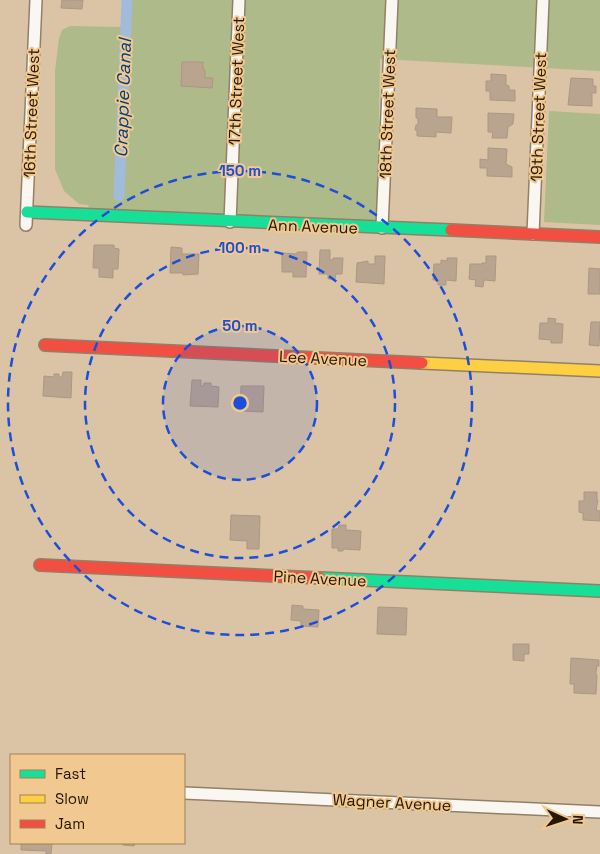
<svg xmlns="http://www.w3.org/2000/svg" width="600" height="854" viewBox="0 0 600 854" font-family="'Space Grotesk',sans-serif">
	<style>
		.green { fill: #aeba8a }
		.lines { fill: none; stroke-linecap: round; stroke-linejoin: round }
		.canal { stroke: #a2bbda; stroke-width: 11 }
		.building { fill: #b9a48f; stroke: #ac9782 }
		.street-casing { stroke: #918066; stroke-width: 14 }
		.fast-casing { stroke: #918066; stroke-width: 14 }
		.slow-casing { stroke: #918066; stroke-width: 14 }
		.jam-casing { stroke: #918066; stroke-width: 14 }
		.street { stroke: #faf6f2; stroke-width: 11 }
		.fast { stroke: #16e098; stroke-width: 11 }
		.slow { stroke: #ffcf43; stroke-width: 11 }
		.jam { stroke: #f24e42; stroke-width: 11 }
		.ring { fill: none; stroke: #1d4ed8; stroke-width: 2.5; stroke-dasharray: 9 6 }
		.labels { text-anchor: middle; stroke-width: 4; stroke-linejoin: round; paint-order: stroke }
		.street-label { font-size: 16px; fill: #261702; stroke: #f1c88f }
		.water-label { font-size: 18px; font-style: italic; fill: #013e7c; stroke: #f1c88f }
		.centre { fill: #1d4ed8; stroke: #f1c88f; stroke-width: 2.5 }
		.ring-label { font-size: 15px; text-anchor: middle; font-weight: bold; fill: #1d4ed8; stroke: #f1c88f; stroke-width: 4; stroke-linejoin: round; paint-order: stroke }
	</style>
	<rect width="100%" height="100%" fill="#dbc4a5"/>
	<path class="green" d="M 125,0 L 600,0 L 600,71 L 380,59 L 377,227 L 89,208 L 88,205 L 79,204 L 64,191 L 55,169 L 55,71 L 59,38 L 62,30 L 70,26 L 120,27 L 123,22 Z
		M 549,111 L 600,114 L 600,225 L 544,222 Z"/>
	<g class="lines">
		<path class="canal" d="M 119,196 L 127,0"/>
	</g>
	<path class="building" d="M 62,0 L 83,0 L 82,9 L 61,8 Z
		M 182,62 L 203,62 L 203,69 L 205,70 L 205,78 L 213,78 L 212,88 L 181,86 Z
		M 491,74 L 506,75 L 506,85 L 509,86 L 509,90 L 515,90 L 515,101 L 490,100 L 490,91 L 486,91 L 486,81 L 491,81 Z
		M 571,78 L 593,79 L 593,86 L 596,86 L 596,93 L 592,93 L 592,106 L 568,105 Z
		M 416,108 L 437,109 L 437,117 L 452,117 L 451,133 L 436,132 L 436,137 L 417,136 L 417,130 L 415,130 L 416,125 L 418,125 L 418,118 L 416,118 Z
		M 488,113 L 514,114 L 513,124 L 508,127 L 507,138 L 492,138 L 493,132 L 488,132 Z
		M 488,148 L 507,149 L 506,164 L 512,167 L 512,177 L 487,176 L 487,168 L 480,168 L 480,159 L 488,160 Z
		M 94,245 L 114,245 L 114,248 L 119,249 L 118,269 L 113,269 L 113,278 L 99,277 L 99,268 L 93,268 Z
		M 171,247 L 182,248 L 182,254 L 199,254 L 198,274 L 183,275 L 183,273 L 170,273 Z
		M 320,250 L 330,250 L 330,260 L 333,260 L 333,258 L 343,258 L 342,274 L 336,274 L 335,279 L 328,279 L 328,274 L 319,274 Z
		M 297,252 L 307,252 L 306,277 L 293,277 L 293,272 L 282,272 L 282,253 L 297,254 Z
		M 375,256 L 385,256 L 384,284 L 356,282 L 357,263 L 368,261 L 368,264 L 375,264 Z
		M 486,256 L 496,256 L 495,281 L 484,280 L 483,287 L 475,286 L 476,280 L 469,279 L 470,264 L 482,264 L 482,263 L 486,263 Z
		M 447,258 L 457,258 L 456,281 L 446,280 L 446,285 L 438,285 L 438,280 L 433,280 L 434,264 L 441,264 L 441,260 L 447,261 Z
		M 589,268 L 600,269 L 600,294 L 588,294 Z
		M 548,318 L 556,319 L 555,323 L 563,324 L 562,343 L 551,343 L 551,340 L 539,339 L 540,323 L 548,323 Z
		M 591,322 L 600,322 L 599,346 L 589,345 Z
		M 63,372 L 72,372 L 71,398 L 43,396 L 44,376 L 54,377 L 54,374 L 59,374 L 59,377 L 62,377 Z
		M 192,380 L 201,380 L 201,386 L 203,386 L 204,383 L 211,383 L 211,386 L 219,387 L 218,407 L 190,406 Z
		M 241,386 L 264,386 L 263,412 L 240,411 Z
		M 584,492 L 597,492 L 597,500 L 598,500 L 596,510 L 600,511 L 600,521 L 583,520 L 583,513 L 579,512 L 579,501 L 584,501 Z
		M 231,515 L 260,516 L 259,549 L 247,549 L 247,541 L 230,540 Z
		M 339,525 L 346,525 L 346,530 L 361,531 L 360,550 L 343,549 L 343,551 L 338,551 L 338,548 L 332,548 L 332,529 L 338,529 Z
		M 292,605 L 303,606 L 303,609 L 319,610 L 318,627 L 301,626 L 301,621 L 291,620 Z
		M 378,607 L 407,608 L 406,635 L 377,634 Z
		M 513,644 L 529,644 L 529,654 L 524,654 L 524,661 L 513,660 Z
		M 571,658 L 599,660 L 599,666 L 597,666 L 596,672 L 596,675 L 597,675 L 596,694 L 574,693 L 574,684 L 570,684 Z
		M 21,843 L 52,843 L 51,854 L 46,854 L 46,851 L 21,850 Z
		M 123,843 L 135,843 L 134,846 L 123,845 Z"/>
	<g class="lines">
		<defs>
			<path id="street" d="M 230,222 L 239,0
				M 26,225 L 36,0
				M 382,228 L 392,0
				M 533,234 L 543,0
				M 184,793 L 600,812"/>
			<path id="fast" d="M 27,212 L 451,230
				M 320,578 L 600,591"/>
			<path id="slow" d="M 422,363 L 600,371"/>
			<path id="jam" d="M 451,230 L 600,237
				M 45,345 L 422,363
				M 40,565 L 320,578"/>
		</defs>
		<use href="#street" class="street-casing"/>
		<use href="#fast" class="fast-casing"/>
		<use href="#slow" class="slow-casing"/>
		<use href="#jam" class="jam-casing"/>
		<use href="#street" class="street"/>
		<use href="#fast" class="fast"/>
		<use href="#slow" class="slow"/>
		<use href="#jam" class="jam"/>
	</g>
	<circle cx="240" cy="403" r="77" fill="#1d4ed8" fill-opacity=".12"/>
	<g class="ring">
		<circle cx="240" cy="403" r="77"/>
		<circle cx="240" cy="403" r="155"/>
		<circle cx="240" cy="403" r="232"/>
	</g>
	<g class="labels">
		<g class="street-label">
			<text transform="translate(236 81) rotate(-88)" y="6">17th Street West</text>
			<text transform="translate(31 113) rotate(-88)" y="6">16th Street West</text>
			<text transform="translate(387 114) rotate(-88)" y="6">18th Street West</text>
			<text transform="translate(538 117) rotate(-88)" y="6">19th Street West</text>
			<text transform="translate(313 226) rotate(2)" y="6">Ann Avenue</text>
			<text transform="translate(323 358) rotate(3)" y="6">Lee Avenue</text>
			<text transform="translate(320 578) rotate(3)" y="6">Pine Avenue</text>
			<text transform="translate(392 802) rotate(3)" y="6">Wagner Avenue</text>
		</g>
		<g class="water-label">
			<text transform="translate(123 98) rotate(-88)" y="6">Crappie Canal</text>
		</g>
	</g>
	<circle cx="240" cy="403" r="8" class="centre"/>
	<g class="ring-label">
		<text x="240" y="176">150 m</text>
		<text x="240" y="253">100 m</text>
		<text x="240" y="331">50 m</text>
	</g>
	<rect x="10" y="754" width="175" height="90" fill="#f1c88f" stroke="#a08157"/>
	<rect x="20" y="770" width="25" height="8" fill="#16e098" stroke="#a08157"/>
	<text x="55" y="779" font-size="15" fill="#261702">Fast</text>
	<rect x="20" y="795" width="25" height="8" fill="#ffcf43" stroke="#a08157"/>
	<text x="55" y="804" font-size="15" fill="#261702">Slow</text>
	<rect x="20" y="820" width="25" height="8" fill="#f24e42" stroke="#a08157"/>
	<text x="55" y="829" font-size="15" fill="#261702">Jam</text>
	<g transform="translate(565 819) rotate(93)" stroke="#f1c88f" stroke-width="4" paint-order="stroke">
	<path d="M0-4L9 19L0 12L-9 19Z" fill="#261702"/>
	<text y="-8" font-size="14" font-weight="bold" text-anchor="middle" fill="#261702">N</text>
	</g>
</svg>
